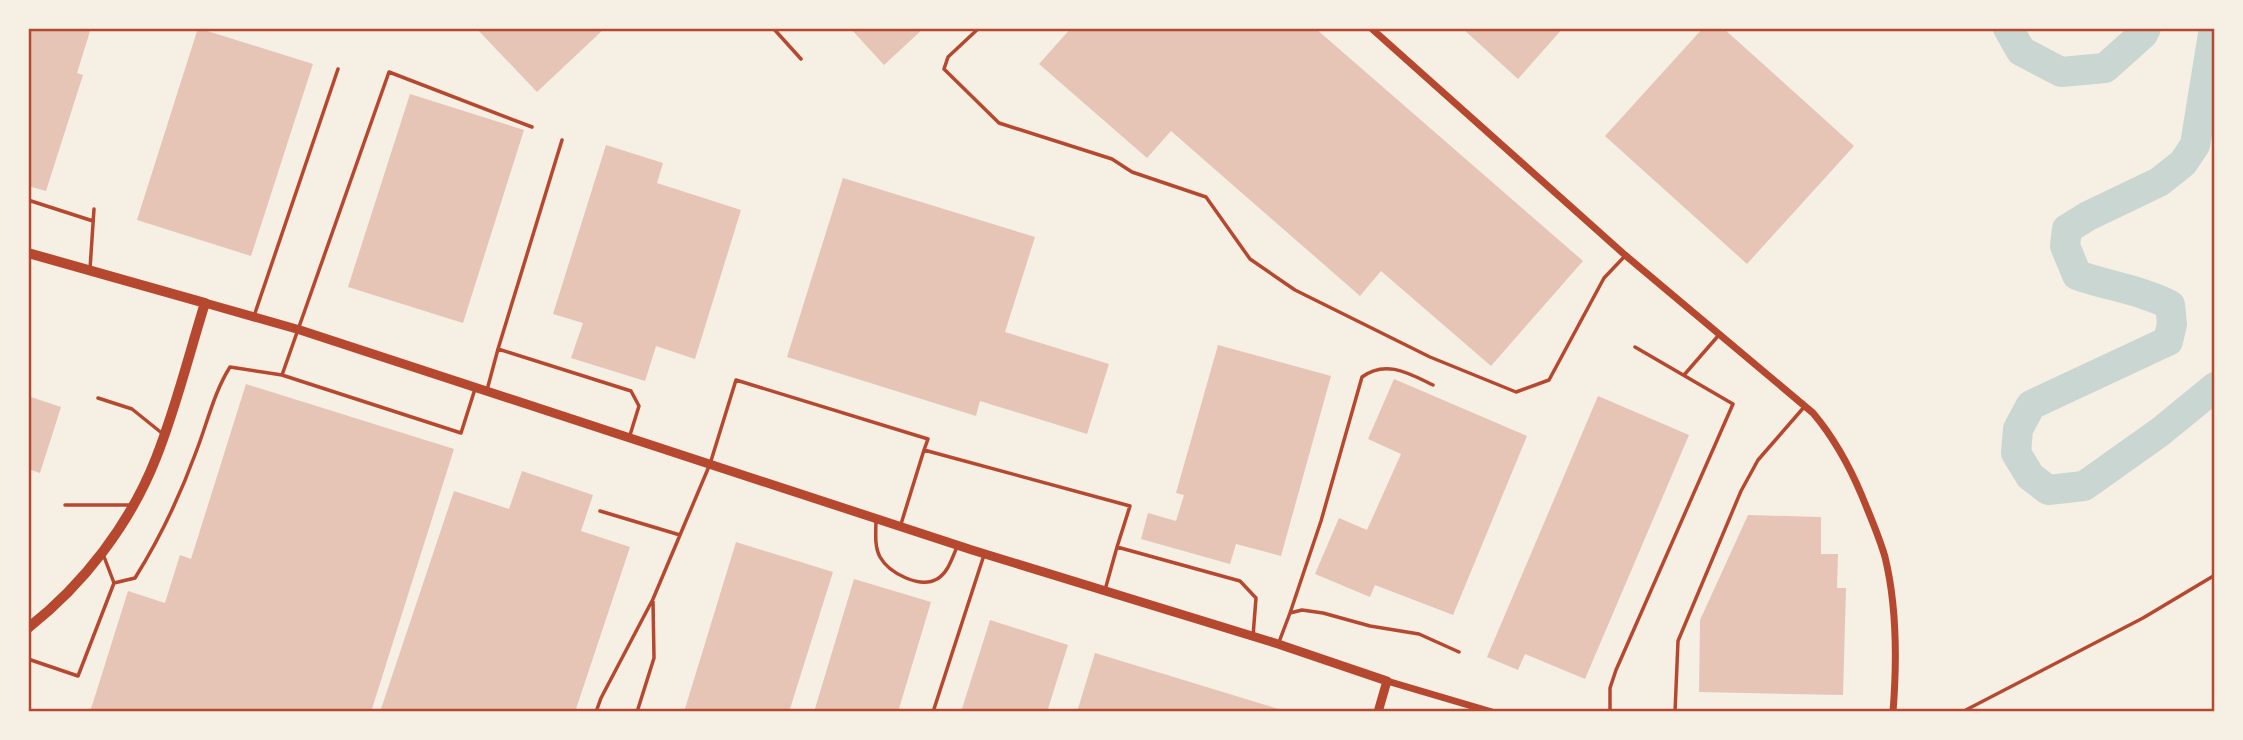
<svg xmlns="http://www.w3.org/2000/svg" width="2243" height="740" viewBox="0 0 2243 740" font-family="'PT Sans Narrow',sans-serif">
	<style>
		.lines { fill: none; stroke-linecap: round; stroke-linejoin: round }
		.river { stroke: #c9d6d2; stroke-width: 30 }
		.building { fill: #e6c5b7 }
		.service { stroke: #b5482f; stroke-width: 3.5 }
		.minor { stroke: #b5482f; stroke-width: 7 }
		.tertiary { stroke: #b5482f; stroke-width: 9 }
		.secondary { stroke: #b5482f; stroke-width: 10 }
		.neatline { fill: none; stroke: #b5482f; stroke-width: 2.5 }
	</style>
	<rect width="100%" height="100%" fill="#f6efe4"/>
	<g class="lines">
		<path class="river" d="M 2008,28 L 2021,51 L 2061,72 L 2105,68 L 2143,34 L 2146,28
			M 2214,28 L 2195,145 L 2183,163 L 2159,182 L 2088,216 L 2067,229 L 2065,246 L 2077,275 C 2108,286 2141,290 2170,305 L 2172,324 L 2168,341 L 2031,405 L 2018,429 L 2016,453 L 2030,476 L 2048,490 L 2084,486 L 2160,432 L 2215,387"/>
	</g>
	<path class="building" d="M 28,28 L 91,28 L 77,73 L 83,75 L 46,191 L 28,186 Z
		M 198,28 L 313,64 L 251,256 L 137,220 Z
		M 476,28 L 605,28 L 537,92 Z
		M 850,28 L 924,28 L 884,65 Z
		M 1071,28 L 1315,28 L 1583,261 L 1491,366 L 1381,271 L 1360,296 L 1171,131 L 1147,158 L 1039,64 Z
		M 1462,28 L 1563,28 L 1518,79 Z
		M 1703,28 L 1723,28 L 1854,146 L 1747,264 L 1605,136 Z
		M 410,94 L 524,130 L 463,323 L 348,287 Z
		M 606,145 L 663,163 L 657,183 L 741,210 L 695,359 L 656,346 L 645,381 L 571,358 L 583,323 L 553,314 Z
		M 843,178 L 1035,237 L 1005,332 L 1109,364 L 1087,434 L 980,401 L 976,416 L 787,357 Z
		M 1218,345 L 1331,376 L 1281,556 L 1236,544 L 1230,564 L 1141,539 L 1148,513 L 1176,521 L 1184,495 L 1176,493 Z
		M 1394,379 L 1527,436 L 1453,615 L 1375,585 L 1370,597 L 1315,574 L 1339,518 L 1367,530 L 1401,454 L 1368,439 Z
		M 246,384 L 454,449 L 371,712 L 90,712 L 128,591 L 165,603 L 180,555 L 191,559 Z
		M 28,396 L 61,407 L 40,473 L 28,469 Z
		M 1598,396 L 1689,435 L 1585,679 L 1525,654 L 1518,670 L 1487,657 Z
		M 522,471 L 593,495 L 581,531 L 630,547 L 575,712 L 380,712 L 454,491 L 509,509 Z
		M 1748,515 L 1821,517 L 1821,554 L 1838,554 L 1837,588 L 1846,588 L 1843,695 L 1699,692 L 1700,620 Z
		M 736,542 L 833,572 L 789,712 L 684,712 Z
		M 854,579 L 931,602 L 898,712 L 814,712 Z
		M 990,620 L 1068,645 L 1047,712 L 961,712 Z
		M 1095,653 L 1285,711 L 1285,712 L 1077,712 Z"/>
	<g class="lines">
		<path class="service" d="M 773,28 L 801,59
			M 979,28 L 948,57 L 944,69 L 999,123 L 1112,159 L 1132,172 L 1206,197 L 1250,259 L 1295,290 L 1430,357 L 1516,392 L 1549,380 L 1604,278 L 1624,257
			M 28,200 L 93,221
			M 90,269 L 94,209
			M 254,316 L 338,69
			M 498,349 L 631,391 L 639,406 L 630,435
			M 282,375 L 389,72 L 532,127
			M 1684,375 L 1718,336
			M 487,390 L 498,349 L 562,140
			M 98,398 L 132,409 L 163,434
			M 65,505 L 130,505
			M 600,511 L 680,535
			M 876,519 C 876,531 874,546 880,557 C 889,573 920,589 937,579 C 948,573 952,558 957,547
			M 901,524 L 924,450 L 1130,506 L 1117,547
			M 114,583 L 135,578 C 160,538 180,496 196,452 C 207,424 214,392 230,367 L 282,375 L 461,433 L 475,389
			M 1105,590 L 1117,547 L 1240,581 L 1256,598 L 1253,636
			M 1290,613 L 1321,521 L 1362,377 C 1386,359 1410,374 1433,385
			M 1279,642 L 1290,613 L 1302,610 L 1323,613 L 1370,626 L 1419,634 L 1459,652
			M 28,659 L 78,676 L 114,583 L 103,554
			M 596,712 L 601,698 L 653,599 L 680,535 L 710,464 L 736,380 L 928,439 L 924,450
			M 637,712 L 654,658 L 653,601
			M 933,712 L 984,555
			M 1610,712 L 1610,688 L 1616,670 L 1733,404 L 1635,347
			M 1675,712 L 1678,641 L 1741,491 L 1758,460 L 1805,406
			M 1962,712 L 2143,618 L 2215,575"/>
		<path class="minor" d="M 1371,28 L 1625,255 L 1813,413 C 1835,439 1849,465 1862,496 C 1870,516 1879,536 1885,557 C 1897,606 1897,661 1893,712
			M 1387,681 L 1492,712"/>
		<path class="tertiary" d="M 205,303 L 300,330 L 972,550 L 1278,644 L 1387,681 L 1378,712"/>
		<path class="secondary" d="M 28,253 L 205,303 C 189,354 176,408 156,458 C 130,524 84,584 28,628"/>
	</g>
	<rect width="2243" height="740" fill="none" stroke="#f6efe4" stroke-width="60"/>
	<rect x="30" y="30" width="2183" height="680" class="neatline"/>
</svg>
